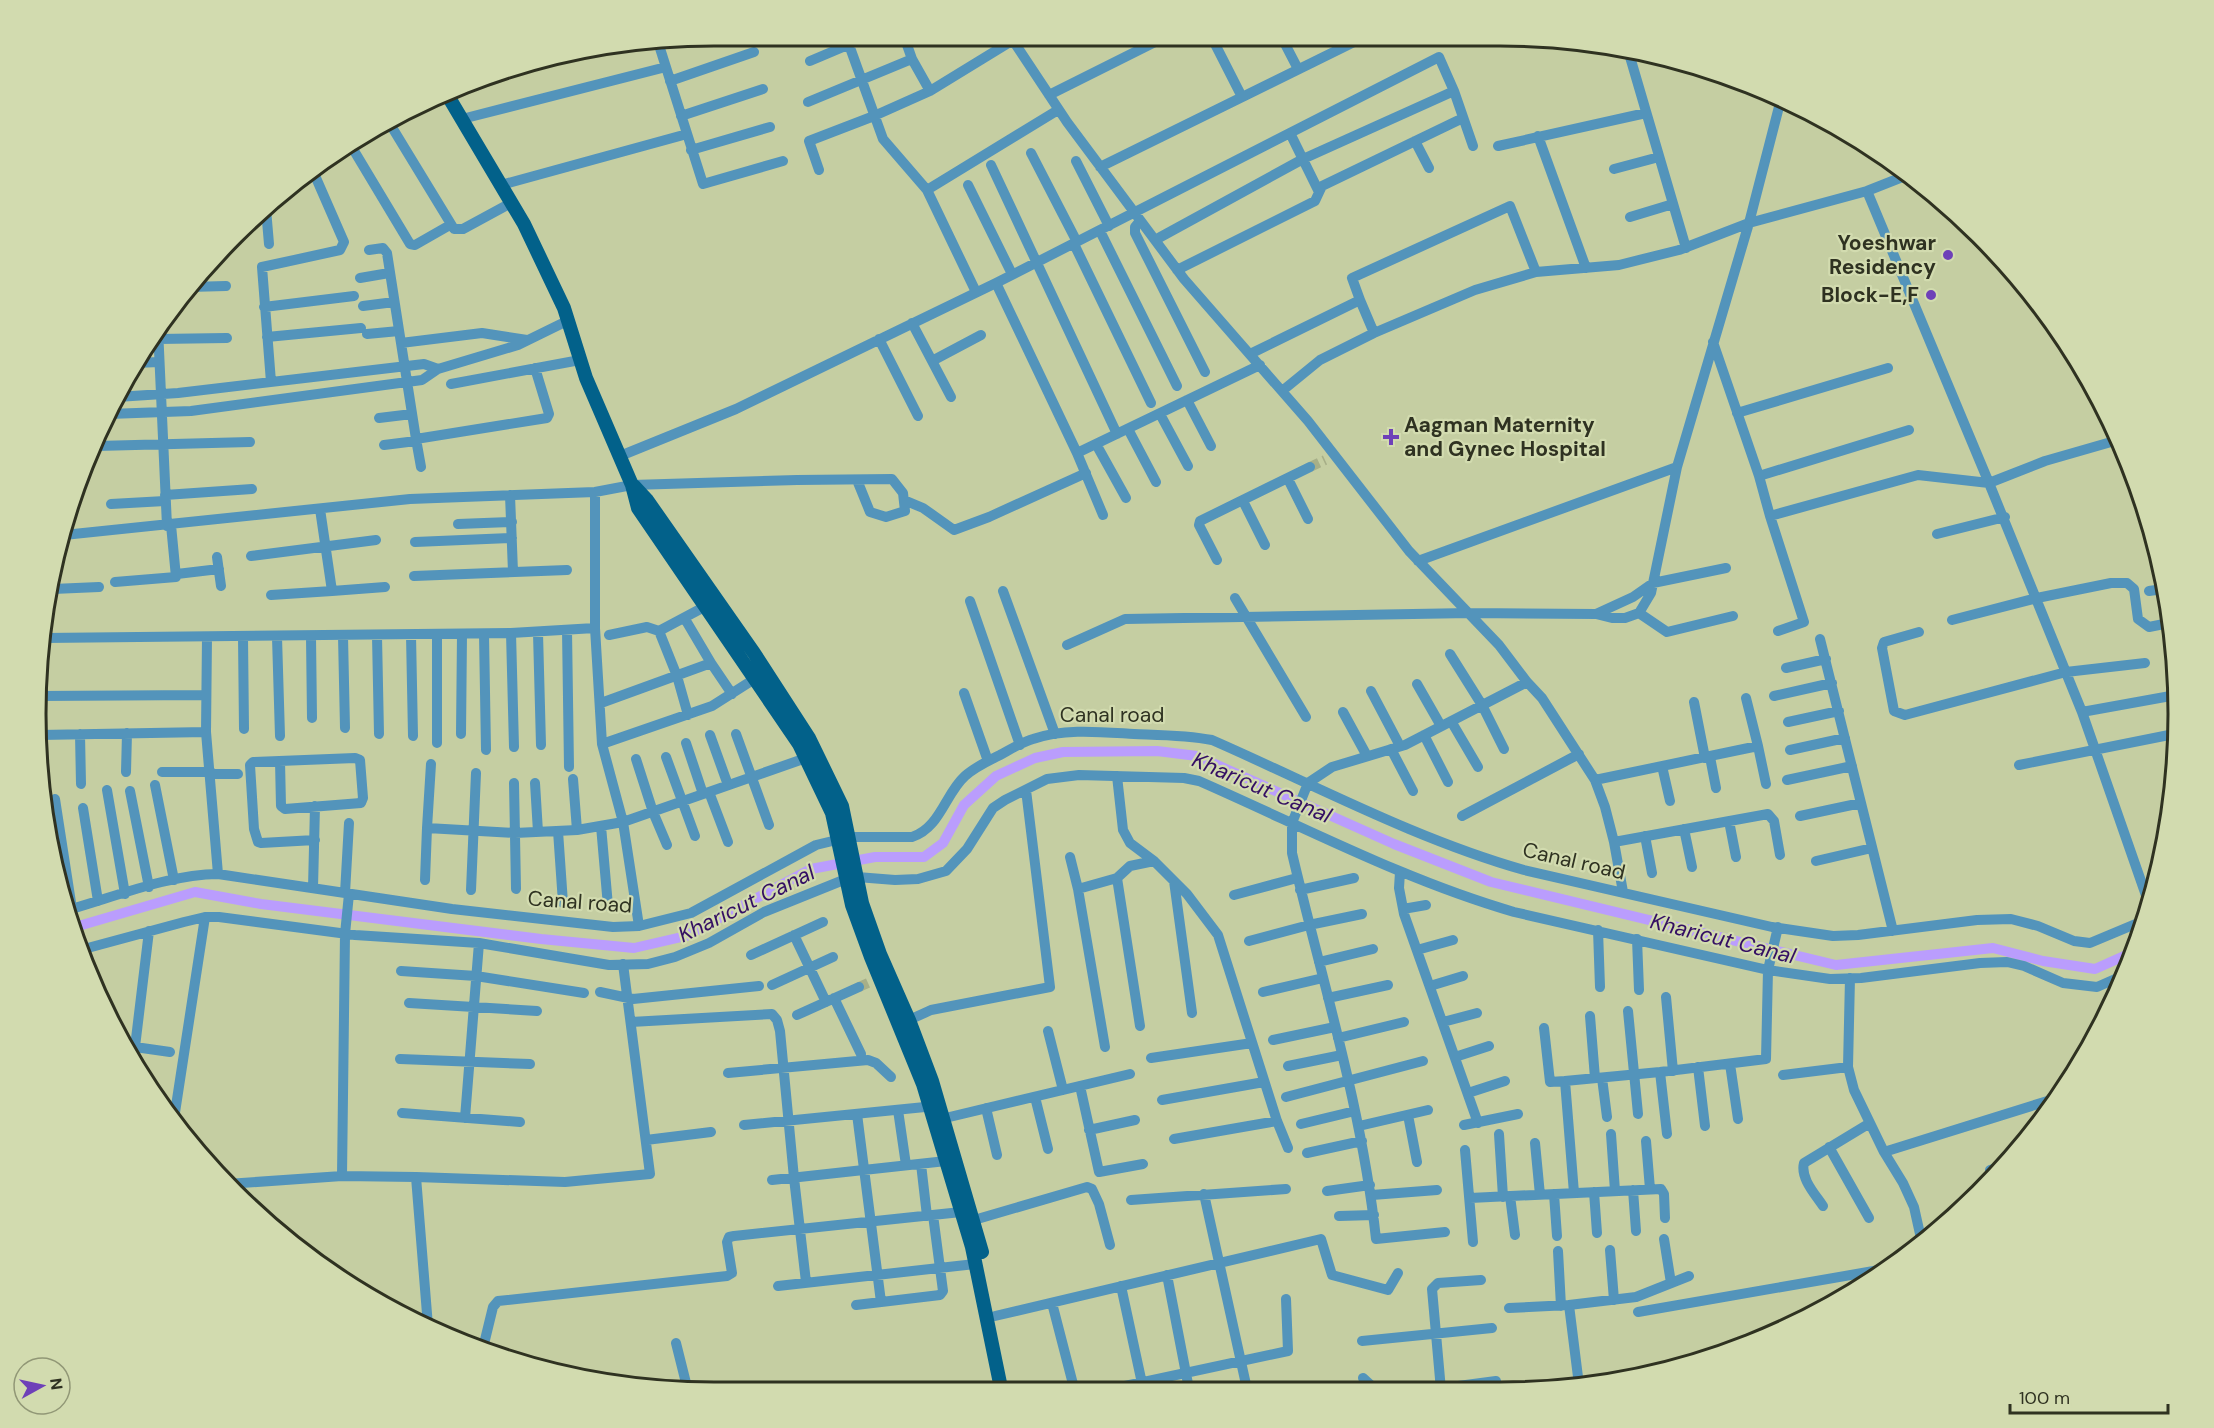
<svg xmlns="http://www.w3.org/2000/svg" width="2214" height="1428" viewBox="0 0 2214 1428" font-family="'DM Sans',sans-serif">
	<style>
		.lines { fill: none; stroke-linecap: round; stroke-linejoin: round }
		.canal { stroke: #ba9dfd; stroke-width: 10 }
		.minor-tunnel { stroke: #a7af88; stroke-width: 10; stroke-dasharray: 10 5; stroke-linecap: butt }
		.minor { stroke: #5394bb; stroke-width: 10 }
		.major { stroke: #02618a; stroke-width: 14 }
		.poi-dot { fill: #6e40b8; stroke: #d2dbaf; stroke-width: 2 }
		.labels { text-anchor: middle; stroke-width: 4.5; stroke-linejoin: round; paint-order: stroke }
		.poi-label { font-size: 21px; font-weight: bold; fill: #2f3221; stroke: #d2dbaf; text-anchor: end }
		.street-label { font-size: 21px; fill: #2f3221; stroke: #d2dbaf }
		.water-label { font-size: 22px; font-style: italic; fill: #340f63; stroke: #d2dbaf }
		.rim { fill: none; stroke: #2f3221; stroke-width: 3 }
	</style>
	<rect width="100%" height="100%" fill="#c5cea2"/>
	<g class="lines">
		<path class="canal" d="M 75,927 L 195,892 L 261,904 L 541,939 L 634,948 L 686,936 L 811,869 L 875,857 L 924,857 L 943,843 L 964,805 L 996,776 L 1035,758 L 1063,752 L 1157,751 L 1197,756 L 1394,844 L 1491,882 L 1836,965 L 1993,948 L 2043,961 L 2095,969 L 2133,952"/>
		<path class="minor-tunnel" d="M 1310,467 L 1325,460
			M 859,987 L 868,983"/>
		<path class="minor" d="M 658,42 L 703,184 L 783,161
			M 848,42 L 883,139 L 927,190 L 976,292
			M 1014,42 L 1067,122 L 1184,279 L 1308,421 L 1409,551 L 1499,645 L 1527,682 L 1542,698 L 1595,780 L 1605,807 L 1614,842 L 1623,892
			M 1214,42 L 1242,97
			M 1284,42 L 1298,69
			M 1628,50 L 1686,248
			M 912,59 L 930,91
			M 810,61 L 855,42
			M 670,81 L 754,52
			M 1454,91 L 1473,146
			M 1049,95 L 1155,42
			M 808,102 L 912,59 L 906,42
			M 681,116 L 763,89
			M 462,119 L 666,67
			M 390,124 L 454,229 L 463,229 L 511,203
			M 1290,133 L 1319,192
			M 1538,136 L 1586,268
			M 1415,141 L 1429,168
			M 350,144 L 410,244 L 415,245 L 450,225
			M 1498,146 L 1646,113
			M 691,150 L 770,127
			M 1031,153 L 1077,242
			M 1076,161 L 1109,226
			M 991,165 L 1117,434
			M 1100,167 L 1354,42
			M 1614,169 L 1659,157
			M 819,170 L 809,141 L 874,116 L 930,91 L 1010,42
			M 501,185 L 687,134
			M 968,185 L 1012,274
			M 927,190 L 1058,110
			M 266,209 L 269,244
			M 1630,217 L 1673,204
			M 1140,221 L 1135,227 L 1135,233 L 1205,372
			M 1100,231 L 1177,386
			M 233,237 L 233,245
			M 1074,244 L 1151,403
			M 369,250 L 383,248 L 387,253 L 401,343
			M 1177,270 L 1315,201 L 1322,186 L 1463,118
			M 360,278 L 389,273
			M 996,283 L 1077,453 L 1103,515
			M 189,287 L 226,286
			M 1360,300 L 1352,278 L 1510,206 L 1536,272
			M 363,306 L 394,302
			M 264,307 L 354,296
			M 912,323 L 951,397
			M 158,328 L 167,526
			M 367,334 L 399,331
			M 267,337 L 361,328
			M 158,339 L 227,338
			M 879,339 L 918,416
			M 527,340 L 482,333 L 401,343 L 416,439 L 547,418 L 549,414 L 535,368
			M 1713,342 L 1759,476 L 1770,516 L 1918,475 L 1989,483 L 1867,191
			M 1250,354 L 1360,300 L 1374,333
			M 932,361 L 981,335
			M 135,363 L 159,362
			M 271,382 L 262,267 L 340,250 L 344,242 L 313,171
			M 451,384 L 580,360
			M 1282,391 L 1320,360 L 1374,333 L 1475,290 L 1536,272 L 1619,265 L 1679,250 L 1749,223 L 1867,191 L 1905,176
			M 117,397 L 178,393 L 424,364 L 438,369
			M 1187,400 L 1211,446
			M 1737,413 L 1888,368
			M 109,414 L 191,411 L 422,380 L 438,369 L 518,345 L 567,321
			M 1160,414 L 1188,466
			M 379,418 L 412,414
			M 1128,429 L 1156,482
			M 416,439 L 421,467
			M 2118,440 L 2045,461 L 1989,483 L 2082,712 L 2149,904
			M 1096,444 L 1126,498
			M 384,445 L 416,441
			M 97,446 L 250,442
			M 1077,453 L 1260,365
			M 620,456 L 736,409 L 996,283 L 1439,57 L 1454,91 L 1303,159 L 1155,240
			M 1759,476 L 1909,430
			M 1288,479 L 1308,519
			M 165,495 L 252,489
			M 510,495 L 513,572
			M 904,500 L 923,508 L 954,530 L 989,517 L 1086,473
			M 1243,501 L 1265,545
			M 111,504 L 165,501
			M 1770,516 L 1804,622 L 1778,631
			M 458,524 L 512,522
			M 1937,534 L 2005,517
			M 64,535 L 410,499 L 595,492 L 632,485 L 797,480 L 892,479 L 903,493 L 905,511 L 886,517 L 870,512 L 857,480
			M 415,542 L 512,538
			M 251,556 L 376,540
			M 217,557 L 221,586
			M 1217,560 L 1199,525 L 1200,521 L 1310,467
			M 1418,561 L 1677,467
			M 177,574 L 219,569
			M 414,576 L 567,570
			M 115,582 L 176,577 L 171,525
			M 53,589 L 99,587
			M 332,591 L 385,587
			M 1003,591 L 1055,734
			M 2149,591 L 2163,589
			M 271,595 L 332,591 L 320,509
			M 1235,598 L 1306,717
			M 970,601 L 1020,745
			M 1639,613 L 1667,632 L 1733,616
			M 1596,614 L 1633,597 L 1653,583 L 1726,568
			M 685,619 L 711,663 L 732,694
			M 1952,620 L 2037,598 L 2111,583 L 2127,583 L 2134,589 L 2138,619 L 2149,627 L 2169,623
			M 595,628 L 602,744 L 623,822 L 639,926
			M 567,630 L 569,767
			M 659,631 L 677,676 L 688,715
			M 1919,632 L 1884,642 L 1882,648 L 1894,711 L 1905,715 L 2066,672 L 2145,663
			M 511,633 L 514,747
			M 538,633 L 541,745
			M 484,634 L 486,750
			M 411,635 L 413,736
			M 609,635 L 647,627 L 659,631 L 706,606
			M 343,636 L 345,728
			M 377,636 L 379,734
			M 243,637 L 244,729
			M 277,637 L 280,736
			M 311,637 L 312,718
			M 44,638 L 511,633 L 595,628 L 595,492
			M 1820,639 L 1893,931
			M 1067,645 L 1125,619 L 1470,613 L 1596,614 L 1612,618 L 1625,618 L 1639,613 L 1651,593 L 1677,467 L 1749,223 L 1781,99
			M 1450,654 L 1482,705 L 1504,749
			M 1786,668 L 1826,659
			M 1417,684 L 1441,726
			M 1371,691 L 1400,746
			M 964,693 L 988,761
			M 37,696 L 206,695
			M 1774,696 L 1832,683
			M 1694,702 L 1705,758
			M 601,703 L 711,663
			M 1343,712 L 1367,756
			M 2082,712 L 2176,695
			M 1451,721 L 1478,767
			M 1788,722 L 1839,711
			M 206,732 L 218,874
			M 80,734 L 81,784
			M 461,734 L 462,634
			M 736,734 L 769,825
			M 40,735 L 206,732 L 207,637
			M 710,735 L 728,785
			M 1424,735 L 1448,782
			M 437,743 L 437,635
			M 686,743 L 703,794
			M 602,744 L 712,706 L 756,678
			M 1758,746 L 1766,784
			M 1391,749 L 1413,791
			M 1790,750 L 1845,738
			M 666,757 L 695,836
			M 1710,757 L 1716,788
			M 636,759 L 653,812 L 667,845
			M 280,761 L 281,806 L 285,809 L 361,803 L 363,798 L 360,760 L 355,758 L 253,762 L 250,765 L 254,829 L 258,842 L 261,843 L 315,840
			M 2019,765 L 2174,734
			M 1662,766 L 1670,801
			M 126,772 L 127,733
			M 162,772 L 211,772
			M 211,774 L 238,774
			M 1117,776 L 1123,830 L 1130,843 L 1154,861 L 1187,894 L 1218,935 L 1277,1121 L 1288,1148
			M 573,779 L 577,830
			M 1595,780 L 1758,746 L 1746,698
			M 1787,780 L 1852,766
			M 514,783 L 516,889
			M 535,783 L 538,832
			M 155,785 L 174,880
			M 107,790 L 125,894
			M 130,791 L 149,887
			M 709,792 L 728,842
			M 55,799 L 72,909
			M 83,808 L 98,901
			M 1462,816 L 1579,754
			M 1800,816 L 1861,803
			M 1729,821 L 1736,857
			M 601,826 L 608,906
			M 427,828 L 431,764
			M 1684,829 L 1692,867
			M 558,831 L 563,903
			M 1645,836 L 1652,873
			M 1614,842 L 1768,814 L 1774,821 L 1780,855
			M 1070,857 L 1078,889
			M 1816,861 L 1872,848
			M 1400,872 L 1399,888 L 1404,914 L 1478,1123
			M 1117,878 L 1130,866 L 1154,861
			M 425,880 L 427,828 L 515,833 L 577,830 L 623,822 L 806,758
			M 1174,881 L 1192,1013
			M 313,888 L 315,806
			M 471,890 L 476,773
			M 1300,890 L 1354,878
			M 345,893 L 349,823
			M 1234,895 L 1297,878
			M 1403,909 L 1426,905
			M 68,910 C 114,897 171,874 218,874 L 452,909 L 613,927 L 639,926 L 691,913 L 816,845 L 849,837 L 912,837 C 940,828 945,794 965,776 C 975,767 988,761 1000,755 C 1011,749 1022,742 1033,739 C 1065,728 1101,732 1134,734 C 1160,735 1186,735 1212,740 C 1315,785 1415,839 1524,870 L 1772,927 L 1833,936 L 1858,935 L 1977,920 L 2011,919 L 2038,926 L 2074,941 L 2090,943 L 2145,920
			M 1598,930 L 1600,987
			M 794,935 L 826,1002
			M 1637,939 L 1639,990
			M 1249,941 L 1309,925 L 1362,914
			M 84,949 L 184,922 L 205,917 L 219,917 L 355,935 L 479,943 L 609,965 L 648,964 L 675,957 L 709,943 L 764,912 L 846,879 L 857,877 L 895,880 L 918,879 L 946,871 L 967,849 L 993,808 L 1005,800 L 1047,779 L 1079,775 L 1184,778 L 1199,781 C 1304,827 1404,880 1514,912 L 1768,970 L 1830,979 L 1861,978 L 1980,963 L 2007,962 L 2024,966 L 2063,983 L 2097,987 L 2122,976
			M 1417,950 L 1453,940
			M 751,955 L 823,922
			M 1319,962 L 1373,949
			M 401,971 L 476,976 L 584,993
			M 1850,978 L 1848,1067 L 1854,1090 L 1884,1152 L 1903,1183 L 1914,1207 L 1922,1243
			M 772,985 L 833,957
			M 1430,986 L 1463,976
			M 600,992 L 633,999 L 759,986
			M 1263,992 L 1323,978
			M 1666,997 L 1673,1071
			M 834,998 L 861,1054
			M 1328,998 L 1388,985
			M 409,1003 L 537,1011
			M 1628,1011 L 1638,1114
			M 797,1015 L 859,987
			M 1590,1016 L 1595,1078
			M 909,1020 L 931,1010 L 1050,987 L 1026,790
			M 631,1022 L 772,1014 L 777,1020 L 780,1031 L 794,1178 L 806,1282
			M 1443,1022 L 1477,1013
			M 1544,1028 L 1550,1082 L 1565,1081
			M 1048,1031 L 1063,1090
			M 1338,1038 L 1404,1022
			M 1273,1040 L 1335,1027
			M 124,1046 L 135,1047 L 149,931
			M 135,1047 L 170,1052
			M 1105,1047 L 1078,889 L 1117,878 L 1140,1026
			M 1455,1057 L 1489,1046
			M 1151,1058 L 1252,1043
			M 400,1059 L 530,1064
			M 1730,1064 L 1738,1119
			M 1288,1066 L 1342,1055
			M 1698,1067 L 1705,1126
			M 1660,1072 L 1667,1134
			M 728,1073 L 868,1060 L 876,1063 L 891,1077
			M 1783,1075 L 1848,1067
			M 1602,1078 L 1607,1117
			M 1080,1086 L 1099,1172 L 1143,1164
			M 1468,1093 L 1505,1081
			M 1035,1097 L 1048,1149
			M 1286,1097 L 1423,1061
			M 1162,1100 L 1264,1082
			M 986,1108 L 997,1155
			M 898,1110 L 906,1165
			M 402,1113 L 520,1122
			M 857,1114 L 881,1302
			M 1408,1115 L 1417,1162
			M 465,1118 L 479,943
			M 174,1119 L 205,917
			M 937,1120 L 1130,1074
			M 1301,1124 L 1355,1111
			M 744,1125 L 935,1106
			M 1464,1125 L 1518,1114
			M 1359,1126 L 1428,1110
			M 1089,1130 L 1135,1120
			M 1499,1134 L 1503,1197
			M 1611,1134 L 1615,1191
			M 1174,1139 L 1277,1121
			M 646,1140 L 711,1132
			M 1646,1141 L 1650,1189
			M 1535,1143 L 1540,1195
			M 1829,1147 L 1869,1218
			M 1465,1150 L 1473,1242
			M 1884,1152 L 2054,1099
			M 1307,1153 L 1362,1141
			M 921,1164 L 927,1216
			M 1990,1170 L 2006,1165
			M 342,1176 L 345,934 L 349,894
			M 416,1177 L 565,1182 L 650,1174 L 623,964
			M 772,1180 L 946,1161
			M 227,1184 L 342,1176 L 416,1177 L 428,1326
			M 1633,1190 L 1636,1231
			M 1327,1191 L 1370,1185
			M 1594,1192 L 1597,1233
			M 1574,1193 L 1565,1081 L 1660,1072 L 1766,1059 L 1768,970 L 1778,927
			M 1204,1194 L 1247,1389
			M 1554,1194 L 1557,1236
			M 1372,1195 L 1437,1190
			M 1510,1196 L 1515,1235
			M 1470,1198 L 1661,1189 L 1664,1194 L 1665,1218
			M 1131,1200 L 1286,1189
			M 1823,1206 C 1815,1194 1800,1178 1804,1163 L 1870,1123
			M 1339,1216 L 1374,1215
			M 974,1220 L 1087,1187 L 1092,1189 L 1099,1204 L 1110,1245
			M 1445,1232 L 1376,1239 C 1362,1108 1322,981 1292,853 L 1292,823 L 1308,783 L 1332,767 L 1405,745 L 1527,682
			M 1664,1239 L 1671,1283
			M 1610,1250 L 1614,1300
			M 1558,1251 L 1561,1306
			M 1167,1275 L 1189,1389
			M 778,1286 L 975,1264
			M 1121,1286 L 1143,1388
			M 1052,1303 L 1074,1388
			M 856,1305 L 940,1295 L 943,1291 L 933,1215
			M 1569,1305 L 1579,1385
			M 1509,1308 L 1569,1305 L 1636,1297 L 1689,1276
			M 1638,1312 L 1885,1269
			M 995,1316 L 1321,1239 L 1332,1275 L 1388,1290 L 1398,1273
			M 1362,1341 L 1492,1328
			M 676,1343 L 687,1387
			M 483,1348 L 493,1307 L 498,1301 L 727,1276 L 732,1273 L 727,1242 L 729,1237 L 734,1236 L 961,1212
			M 1363,1378 L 1376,1390
			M 1111,1389 L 1288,1351 L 1286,1299
			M 1428,1390 L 1496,1381
			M 1441,1390 L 1432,1289 L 1438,1283 L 1481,1280"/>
		<path class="major" d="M 448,96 L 524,224 L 564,308 L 586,378 L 632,485 L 638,508 L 799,744 L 832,813 L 852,905 L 871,957 L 923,1084 L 972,1247 L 1001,1388
			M 634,486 L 647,500 L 754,653 L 809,738 L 842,806 L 862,903 L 880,954 L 909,1020 L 932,1081 L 982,1252"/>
	</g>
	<g class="poi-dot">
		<circle cx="1948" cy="255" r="6"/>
		<circle cx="1931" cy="295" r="6"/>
		<path d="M1388 428h6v6h6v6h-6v6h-6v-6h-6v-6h6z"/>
	</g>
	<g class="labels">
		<g class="poi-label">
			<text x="1936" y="250">Yoeshwar<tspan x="1936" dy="24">Residency</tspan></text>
			<text x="1919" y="302">Block-E,F</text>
			<text x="1404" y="432" text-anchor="start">Aagman Maternity<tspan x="1404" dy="24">and Gynec Hospital</tspan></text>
		</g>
		<g class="street-label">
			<text x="1112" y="722">Canal road</text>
			<text transform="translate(1574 861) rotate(13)" y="7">Canal road</text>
			<text transform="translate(580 902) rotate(4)" y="7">Canal road</text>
		</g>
		<g class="water-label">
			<text transform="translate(1262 787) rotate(23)" y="8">Kharicut Canal</text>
			<text transform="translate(746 903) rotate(-26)" y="8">Kharicut Canal</text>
			<text transform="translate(1723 938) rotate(14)" y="8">Kharicut Canal</text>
		</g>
	</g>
	<path d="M0 0H2214V1428H0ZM714 46H1500A668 668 0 0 1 2168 714V714A668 668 0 0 1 1500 1382H714A668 668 0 0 1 46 714V714A668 668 0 0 1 714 46Z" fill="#d2dbaf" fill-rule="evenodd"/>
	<path class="rim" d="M714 46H1500A668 668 0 0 1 2168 714V714A668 668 0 0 1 1500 1382H714A668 668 0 0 1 46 714V714A668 668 0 0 1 714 46Z"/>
	<g transform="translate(42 1386) rotate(82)"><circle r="28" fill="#d2dbaf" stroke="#919776" stroke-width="1.5"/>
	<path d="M0-4.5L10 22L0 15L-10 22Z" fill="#6e40b8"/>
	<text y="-9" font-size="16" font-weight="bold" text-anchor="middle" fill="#2f3221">N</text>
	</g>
	<path d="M2010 1404v9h158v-9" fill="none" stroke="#2f3221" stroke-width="3"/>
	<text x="2019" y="1404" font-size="18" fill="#2f3221" stroke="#d2dbaf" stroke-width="4.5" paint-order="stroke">100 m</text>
</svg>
